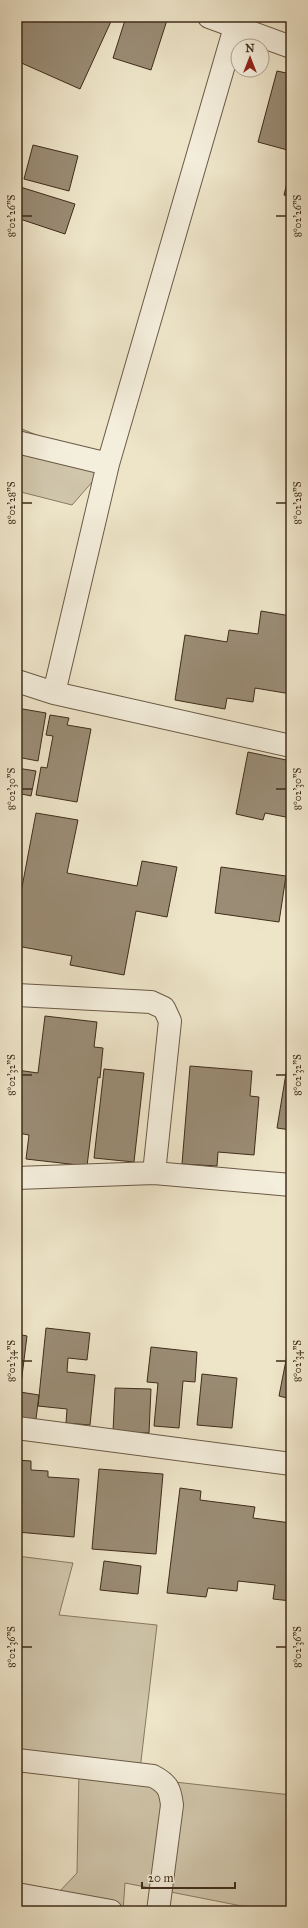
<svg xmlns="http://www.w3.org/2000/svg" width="308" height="1928" viewBox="0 0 308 1928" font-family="'IM FELL Great Primer',serif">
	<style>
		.green { fill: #d0c6ab; stroke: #887962 }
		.building { fill: #9a8c75; stroke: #3f2c1a }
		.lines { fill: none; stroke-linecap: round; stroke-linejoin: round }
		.minor-casing { stroke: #6b5a46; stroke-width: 24 }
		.minor { stroke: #f4eedc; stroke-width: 22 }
		.ticks { fill: none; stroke: #3f2c1a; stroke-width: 1.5 }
		.neatline { fill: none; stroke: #3f2c1a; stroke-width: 1.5 }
		.ticks-label { font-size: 10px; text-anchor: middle; fill: #3f2c1a }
	</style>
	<rect width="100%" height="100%" fill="#eee5c9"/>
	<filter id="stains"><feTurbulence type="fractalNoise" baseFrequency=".005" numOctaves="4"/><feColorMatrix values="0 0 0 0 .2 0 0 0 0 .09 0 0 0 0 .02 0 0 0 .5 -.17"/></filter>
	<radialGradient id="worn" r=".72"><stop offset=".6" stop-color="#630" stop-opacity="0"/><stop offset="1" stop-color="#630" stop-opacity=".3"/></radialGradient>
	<path class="green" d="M 17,427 L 108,464 L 72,505 L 17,491 Z
		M 17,1556 L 73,1563 L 59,1615 L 157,1625 L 139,1778 L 291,1795 L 291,1911 L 267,1911 L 125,1883 L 123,1911 L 41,1911 L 77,1873 L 79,1770 L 17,1768 Z"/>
	<path class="building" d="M 17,17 L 113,17 L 80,89 L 17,61 Z
		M 126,17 L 168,17 L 151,70 L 113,58 Z
		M 277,71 L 291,74 L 291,151 L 258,142 Z
		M 33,145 L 78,156 L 69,191 L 24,179 Z
		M 291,167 L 291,197 L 284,195 Z
		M 17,186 L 75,204 L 65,234 L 17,218 Z
		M 261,611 L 291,616 L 291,694 L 255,688 L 253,702 L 227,698 L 225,709 L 175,700 L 185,635 L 227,642 L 229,630 L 258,634 Z
		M 17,708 L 46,713 L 38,761 L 17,757 Z
		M 50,715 L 69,718 L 67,725 L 91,729 L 77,802 L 36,795 L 41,767 L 47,768 L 53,736 L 46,735 Z
		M 248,752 L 291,761 L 291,818 L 265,813 L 263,820 L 236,814 Z
		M 17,768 L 36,771 L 31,796 L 17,793 Z
		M 36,813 L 78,820 L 67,873 L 137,886 L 142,861 L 177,867 L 167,917 L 136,911 L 124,975 L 70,965 L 72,956 L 17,946 L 17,903 L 19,903 Z
		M 221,867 L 286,876 L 279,922 L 215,913 Z
		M 45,1016 L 97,1022 L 94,1047 L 103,1048 L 100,1078 L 98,1077 L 87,1166 L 26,1159 L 29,1135 L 18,1133 L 22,1095 L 17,1094 L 17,1070 L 38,1073 Z
		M 290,1049 L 291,1049 L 291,1130 L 277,1128 Z
		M 190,1066 L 252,1071 L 250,1096 L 259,1097 L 254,1155 L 218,1152 L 217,1166 L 182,1164 Z
		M 104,1069 L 144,1073 L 134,1162 L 94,1158 Z
		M 46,1328 L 90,1333 L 87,1360 L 68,1358 L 67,1372 L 95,1375 L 90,1425 L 66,1423 L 67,1409 L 38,1406 Z
		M 17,1334 L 27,1336 L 20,1392 L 39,1395 L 35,1427 L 17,1424 Z
		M 289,1345 L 291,1345 L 291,1399 L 279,1396 Z
		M 151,1347 L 197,1352 L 195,1382 L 183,1381 L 179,1428 L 154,1426 L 158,1383 L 147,1382 Z
		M 202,1374 L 237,1378 L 232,1428 L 197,1425 Z
		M 115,1388 L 151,1389 L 149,1433 L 113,1432 Z
		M 17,1460 L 31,1461 L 31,1470 L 48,1471 L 48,1477 L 79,1479 L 74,1537 L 17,1532 Z
		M 99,1469 L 163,1474 L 156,1554 L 92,1549 Z
		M 180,1488 L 201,1491 L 200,1500 L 255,1507 L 253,1518 L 291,1523 L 291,1601 L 273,1599 L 275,1585 L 238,1581 L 237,1591 L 208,1588 L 206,1597 L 167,1593 Z
		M 104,1561 L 141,1566 L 138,1594 L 100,1590 Z"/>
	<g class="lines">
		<defs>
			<path id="minor" d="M 209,17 L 291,47
				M 17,442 L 108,464
				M 17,681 L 54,693 L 291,746
				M 54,693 L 108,464 L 235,27
				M 17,995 L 151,1002 L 164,1008 L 170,1021 L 154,1173
				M 17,1178 L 154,1173 L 291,1185
				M 17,1428 L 291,1464
				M 17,1760 L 153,1776 C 168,1784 170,1789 172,1805 L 158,1911
				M 17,1894 L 111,1911"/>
		</defs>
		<use href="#minor" class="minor-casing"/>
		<use href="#minor" class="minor"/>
	</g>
	<path class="ticks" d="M 22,216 L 32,216M 276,216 L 286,216M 22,503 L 32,503M 276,503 L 286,503M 22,789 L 32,789M 276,789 L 286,789M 22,1075 L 32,1075M 276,1075 L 286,1075M 22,1361 L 32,1361M 276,1361 L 286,1361M 22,1647 L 32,1647M 276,1647 L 286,1647"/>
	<rect width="308" height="1928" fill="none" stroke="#eee5c9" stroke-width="44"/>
	<g transform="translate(250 58)"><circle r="19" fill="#f4eedc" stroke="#aca08e"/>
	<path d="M0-3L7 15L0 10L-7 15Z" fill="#8f2418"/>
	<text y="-6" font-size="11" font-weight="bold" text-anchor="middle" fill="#3f2c1a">N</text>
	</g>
	<path d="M142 1882v6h93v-6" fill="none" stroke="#3f2c1a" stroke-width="2"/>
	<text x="148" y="1882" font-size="12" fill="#3f2c1a" stroke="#f4eedc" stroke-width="3" paint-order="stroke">20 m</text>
	<rect x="22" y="22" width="264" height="1884" class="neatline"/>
	<g class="ticks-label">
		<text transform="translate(11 216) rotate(-90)" y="4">8°02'26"S</text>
		<text transform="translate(297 216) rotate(-90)" y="4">8°02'26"S</text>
		<text transform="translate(11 503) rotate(-90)" y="4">8°02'28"S</text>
		<text transform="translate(297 503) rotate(-90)" y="4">8°02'28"S</text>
		<text transform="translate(11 789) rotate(-90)" y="4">8°02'30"S</text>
		<text transform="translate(297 789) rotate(-90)" y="4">8°02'30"S</text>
		<text transform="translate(11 1075) rotate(-90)" y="4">8°02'32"S</text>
		<text transform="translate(297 1075) rotate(-90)" y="4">8°02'32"S</text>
		<text transform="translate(11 1361) rotate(-90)" y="4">8°02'34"S</text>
		<text transform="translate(297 1361) rotate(-90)" y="4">8°02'34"S</text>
		<text transform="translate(11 1647) rotate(-90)" y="4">8°02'36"S</text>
		<text transform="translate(297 1647) rotate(-90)" y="4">8°02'36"S</text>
	</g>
	<rect width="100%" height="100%" filter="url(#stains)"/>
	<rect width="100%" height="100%" fill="url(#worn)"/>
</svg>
